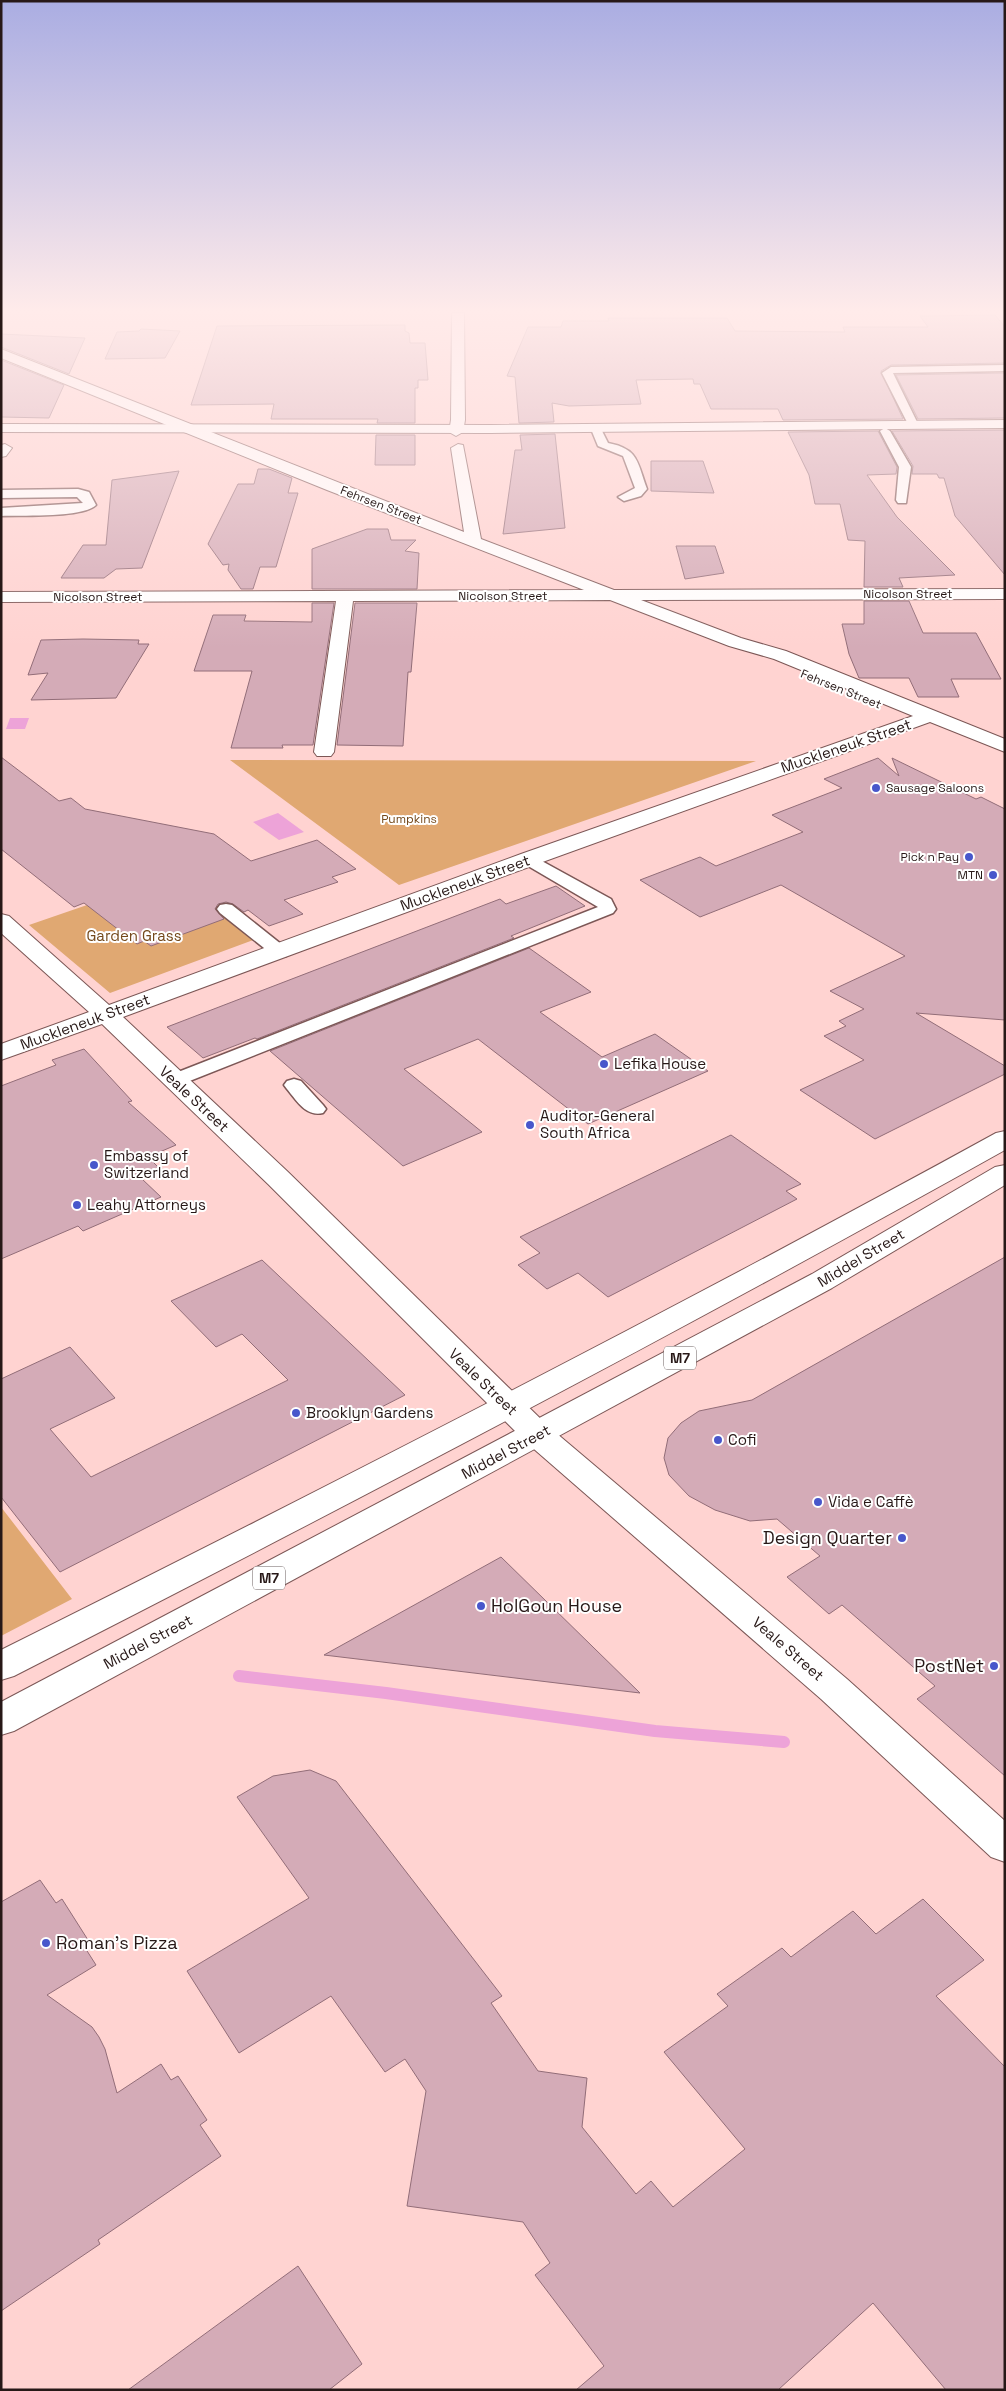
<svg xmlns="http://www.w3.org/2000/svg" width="1006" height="2391" viewBox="0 0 1006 2391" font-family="'Space Grotesk',sans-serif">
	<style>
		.green { fill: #e0a872 }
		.water { fill: #eda3d8 }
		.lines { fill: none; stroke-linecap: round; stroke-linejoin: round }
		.stream { stroke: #eda3d8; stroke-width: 12 }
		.building { fill: #d4abb7; stroke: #926d78 }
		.lane-casing { stroke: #7c5756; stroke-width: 3 }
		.street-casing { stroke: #7c5756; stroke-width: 2 }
		.secondary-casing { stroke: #7c5756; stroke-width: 2 }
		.primary-casing { stroke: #7c5756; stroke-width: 2 }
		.lane { fill: #fff; fill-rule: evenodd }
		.street { fill: #fff; fill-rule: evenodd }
		.secondary { fill: #fff; fill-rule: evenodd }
		.primary { fill: #fff; fill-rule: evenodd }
		.poi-dot { fill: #4857cb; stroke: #fff; stroke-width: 2 }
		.labels { text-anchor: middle; stroke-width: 4; stroke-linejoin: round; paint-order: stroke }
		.far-street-label { font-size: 12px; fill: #271817; stroke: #fff }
		.far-poi-label { font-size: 12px; fill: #271817; stroke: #fff; text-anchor: end }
		.far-park-label { font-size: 12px; fill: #74491b; stroke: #fff }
		.shield { fill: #fff; stroke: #685d5d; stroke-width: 1 }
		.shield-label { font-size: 14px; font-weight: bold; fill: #271817 }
		.street-label { font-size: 15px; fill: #271817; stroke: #fff }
		.park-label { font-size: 15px; fill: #74491b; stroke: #fff }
		.poi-label { font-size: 15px; fill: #271817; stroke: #fff; text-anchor: start }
		.near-poi-label { font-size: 18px; fill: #271817; stroke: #fff; text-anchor: end }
	</style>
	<rect width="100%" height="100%" fill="#ffd3d1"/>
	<path class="green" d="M 230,760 L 756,761 L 399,885 Z
		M 177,874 L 259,938 L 110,993 L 29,925 Z
		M 1,1507 L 72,1599 L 1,1636 Z"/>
	<path class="water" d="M 10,718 L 29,718 L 25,729 L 6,729 Z
		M 278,813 L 304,832 L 279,840 L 253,822 Z"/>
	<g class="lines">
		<path class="stream" d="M 239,1676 L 386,1693 L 655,1731 L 784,1742"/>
	</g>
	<path class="building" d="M 995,315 L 1005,327 L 1005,363 L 891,365 L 881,371 L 903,419 L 783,420 L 778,409 L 711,409 L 700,384 L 694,384 L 693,379 L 636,380 L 641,404 L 569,406 L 552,403 L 554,422 L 519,423 L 515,377 L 507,376 L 528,327 L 561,327 L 563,321 L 609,321 L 608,318 L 727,318 L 735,331 L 845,332 L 843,327 L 928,327 L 920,316 Z
		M 405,325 L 405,331 L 409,333 L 410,343 L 425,343 L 428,380 L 418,380 L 418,388 L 415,388 L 415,423 L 377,423 L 378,419 L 271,419 L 274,404 L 191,405 L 217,326 Z
		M 141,329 L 180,331 L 165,358 L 105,359 L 117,332 L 139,331 Z
		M 1,334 L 85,338 L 69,374 L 1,347 Z
		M 1,360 L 64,385 L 49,418 L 1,417 Z
		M 1005,373 L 1005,418 L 918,419 L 896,375 Z
		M 1005,430 L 1005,575 L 955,516 L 944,478 L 939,478 L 937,474 L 912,474 L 913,466 L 892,431 Z
		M 878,431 L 897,467 L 896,474 L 867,475 L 897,517 L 955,575 L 899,578 L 903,587 L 864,587 L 865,541 L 848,540 L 840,504 L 815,504 L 809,475 L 788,432 Z
		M 555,434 L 565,528 L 503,534 L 515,450 L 522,450 L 520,435 Z
		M 376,435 L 415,435 L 415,465 L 375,465 Z
		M 651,461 L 703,461 L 714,493 L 651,491 Z
		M 258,469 L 269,469 L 292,478 L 288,493 L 298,493 L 276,567 L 260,567 L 253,589 L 241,589 L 228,570 L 229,564 L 223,565 L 208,544 L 238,484 L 254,484 Z
		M 179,471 L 142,568 L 116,569 L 104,578 L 61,578 L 83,545 L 106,545 L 112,480 Z
		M 367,529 L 388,529 L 391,540 L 416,540 L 405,551 L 419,553 L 417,589 L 312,589 L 312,549 Z
		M 676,546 L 715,546 L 724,573 L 685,579 Z
		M 864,601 L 909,601 L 923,633 L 976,633 L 1001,679 L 951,679 L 959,697 L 918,697 L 909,678 L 859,678 L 849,654 L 842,624 L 864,624 Z
		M 312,603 L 334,603 L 313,745 L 282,745 L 283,748 L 231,748 L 252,671 L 194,671 L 213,615 L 246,615 L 244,621 L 312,622 Z
		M 355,603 L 417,603 L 411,672 L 408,672 L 403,746 L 337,745 Z
		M 83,639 L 139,640 L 138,644 L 149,644 L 116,698 L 31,700 L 48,673 L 28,675 L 41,640 Z
		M 1,757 L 59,801 L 71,798 L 85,809 L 214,834 L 251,861 L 317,840 L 356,869 L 332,877 L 338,882 L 284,900 L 303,914 L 269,926 L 248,910 L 244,912 L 233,904 L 226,902 L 218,904 L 215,909 L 224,919 L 151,946 L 144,941 L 137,944 L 84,903 L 74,907 L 1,849 Z
		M 878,758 L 899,776 L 892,758 L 976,799 L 981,797 L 1005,809 L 1005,1020 L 916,1013 L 1005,1066 L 1005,1074 L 875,1139 L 800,1090 L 864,1060 L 824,1036 L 846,1026 L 839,1021 L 864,1009 L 830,991 L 905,956 L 781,885 L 700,917 L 640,880 L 700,857 L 716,866 L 803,832 L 772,815 L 842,788 L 824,779 Z
		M 556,886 L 585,906 L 511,936 L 514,938 L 257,1039 L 255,1038 L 203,1058 L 167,1027 L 500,899 L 506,904 Z
		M 529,948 L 591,992 L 540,1012 L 602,1057 L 655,1034 L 708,1071 L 588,1124 L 478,1039 L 404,1069 L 482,1132 L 403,1166 L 270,1051 Z
		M 84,1049 L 132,1101 L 128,1102 L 176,1145 L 148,1157 L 162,1171 L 142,1179 L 161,1197 L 83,1231 L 78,1226 L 1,1259 L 1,1086 L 56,1065 L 52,1060 Z
		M 731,1135 L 801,1184 L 786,1191 L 797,1199 L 608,1297 L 578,1273 L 547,1289 L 518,1265 L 540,1253 L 520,1237 Z
		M 1005,1257 L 1005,1776 L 917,1699 L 935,1686 L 842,1605 L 829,1614 L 787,1577 L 820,1556 L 777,1519 L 750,1521 L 715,1510 L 689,1496 L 669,1475 L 664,1458 L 668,1438 L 681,1423 L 699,1411 L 752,1400 Z
		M 262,1260 L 405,1395 L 60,1572 L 1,1497 L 1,1379 L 70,1347 L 115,1398 L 50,1429 L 91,1477 L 288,1380 L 242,1334 L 216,1347 L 171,1301 Z
		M 501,1557 L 640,1693 L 324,1655 Z
		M 310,1770 L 336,1781 L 502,1996 L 491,2003 L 538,2071 L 587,2078 L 582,2127 L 636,2194 L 651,2181 L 673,2207 L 745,2149 L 664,2052 L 728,2006 L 717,1994 L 782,1948 L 791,1957 L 853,1911 L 876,1934 L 923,1899 L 984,1960 L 936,1996 L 1005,2067 L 1005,2390 L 946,2390 L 873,2303 L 778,2390 L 576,2390 L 604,2366 L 535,2275 L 550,2263 L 523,2222 L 407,2206 L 426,2091 L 405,2059 L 385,2072 L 331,1996 L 239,2053 L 187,1971 L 309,1898 L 237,1797 L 273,1776 Z
		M 40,1880 L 56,1903 L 62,1899 L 88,1940 L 82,1943 L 96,1965 L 47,1995 L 92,2027 L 99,2037 L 105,2049 L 117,2093 L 161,2064 L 171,2080 L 178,2076 L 207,2120 L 200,2125 L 221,2156 L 98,2240 L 100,2244 L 1,2311 L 1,1902 Z
		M 298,2266 L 362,2364 L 329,2390 L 128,2390 Z"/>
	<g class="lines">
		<defs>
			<path id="lane" d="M 1005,365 L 1005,371 L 893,373 L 918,424 L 913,427 L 908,424 L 882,373 L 891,367 Z
				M 596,426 L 600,427 L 608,443 C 639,449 637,462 647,489 L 641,496 L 624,501 L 618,497 L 635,488 L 623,456 L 598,446 L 591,429 Z
				M 885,428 L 890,431 L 911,467 L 906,503 L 898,503 L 896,500 L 899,467 L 880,431 Z
				M 78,489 L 89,492 L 96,505 C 83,518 21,515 1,516 L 1,508 L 83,503 L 77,497 L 1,498 L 1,490 Z
				M 529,854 L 611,899 L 616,909 L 613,913 L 182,1084 L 168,1084 L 165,1080 L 168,1076 L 598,907 L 523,863 L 521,859 L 523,855 Z
				M 226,904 L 232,905 L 286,948 L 289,952 L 286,956 L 274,956 L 220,913 L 217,909 L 220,905 Z
				M 294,1079 L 301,1081 L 323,1105 L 326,1109 L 323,1113 C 306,1117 297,1101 287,1089 L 284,1085 L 287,1081 Z"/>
			<path id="street" d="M 452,313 L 464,313 L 465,420 L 463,432 L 456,436 L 449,432 L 451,420 Z
				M 1,349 L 464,532 L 451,448 L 458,444 L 463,445 L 481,539 L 614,590 L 1005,589 L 1005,599 L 641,600 L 741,638 L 786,651 L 1005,739 L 1005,752 L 930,722 L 537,864 L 123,1017 L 288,1172 L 549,1427 L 847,1679 L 1005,1821 L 1005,1862 L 991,1857 L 821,1699 L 527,1443 L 268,1184 L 102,1024 L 1,1060 L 1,1044 L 89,1012 L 1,933 L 1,914 L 9,916 L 109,1005 L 521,854 L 913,716 L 774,659 L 729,646 L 610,600 L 353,601 L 334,752 L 331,756 L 317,756 L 314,752 L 336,601 L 1,602 L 1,592 L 584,590 L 327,490 L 1,358 Z
				M 5,444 L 12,448 L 6,456 L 1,457 L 1,445 Z"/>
			<path id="secondary" d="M 1005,420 L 1005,428 L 490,433 L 1,432 L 1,424 L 490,425 Z"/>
			<path id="primary" d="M 1005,1131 L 1005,1150 C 678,1333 347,1506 14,1676 L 1,1680 L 1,1650 C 335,1483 668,1313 996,1133 Z
				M 1005,1165 L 1005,1185 L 832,1288 L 14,1731 L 1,1735 L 1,1702 L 812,1274 L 995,1167 Z"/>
		</defs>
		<use href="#lane" class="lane-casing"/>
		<use href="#street" class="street-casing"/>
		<use href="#secondary" class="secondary-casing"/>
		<use href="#primary" class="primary-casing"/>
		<use href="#lane" class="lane"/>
		<use href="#street" class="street"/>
		<use href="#secondary" class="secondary"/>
		<use href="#primary" class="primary"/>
	</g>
	<linearGradient id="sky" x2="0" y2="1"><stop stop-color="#aaade2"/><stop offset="0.48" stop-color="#ffebea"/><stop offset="1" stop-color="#ffebea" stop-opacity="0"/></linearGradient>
	<rect width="1006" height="648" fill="url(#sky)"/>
	<g class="poi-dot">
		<circle cx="876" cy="788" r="5"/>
		<circle cx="969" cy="857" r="5"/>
		<circle cx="993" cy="875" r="5"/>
		<circle cx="604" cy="1064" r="5"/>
		<circle cx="530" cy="1125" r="5"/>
		<circle cx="94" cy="1165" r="5"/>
		<circle cx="77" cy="1205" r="5"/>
		<circle cx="296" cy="1413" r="5"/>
		<circle cx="718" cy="1440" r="5"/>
		<circle cx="818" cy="1502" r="5"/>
		<circle cx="902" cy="1538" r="5"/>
		<circle cx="481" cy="1606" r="5"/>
		<circle cx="994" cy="1666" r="5"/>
		<circle cx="46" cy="1943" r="5"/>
	</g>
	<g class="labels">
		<g class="far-street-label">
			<text transform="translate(381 505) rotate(21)" y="4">Fehrsen Street</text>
			<text x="908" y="598">Nicolson Street</text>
			<text x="503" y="600">Nicolson Street</text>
			<text x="98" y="601">Nicolson Street</text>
			<text transform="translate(841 689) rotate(22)" y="4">Fehrsen Street</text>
		</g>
		<g class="far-poi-label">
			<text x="886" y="792" text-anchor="start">Sausage Saloons</text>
			<text x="959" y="861">Pick n Pay</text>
			<text x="983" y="879">MTN</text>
		</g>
		<g class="far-park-label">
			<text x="409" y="823">Pumpkins</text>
		</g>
		<g class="shield">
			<rect x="664" y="1346.5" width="32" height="23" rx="4"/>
			<rect x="253" y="1566.5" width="32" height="23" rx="4"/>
		</g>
		<g class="shield-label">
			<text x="680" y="1363">M7</text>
			<text x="269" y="1583">M7</text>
		</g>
		<g class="street-label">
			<text transform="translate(846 746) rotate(-19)" y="5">Muckleneuk Street</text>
			<text transform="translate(465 883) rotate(-20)" y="5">Muckleneuk Street</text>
			<text transform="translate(85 1022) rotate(-20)" y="5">Muckleneuk Street</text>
			<text transform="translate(194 1099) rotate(43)" y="5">Veale Street</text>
			<text transform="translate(861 1258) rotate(-31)" y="5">Middel Street</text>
			<text transform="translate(483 1382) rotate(44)" y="5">Veale Street</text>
			<text transform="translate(506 1452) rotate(-28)" y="5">Middel Street</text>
			<text transform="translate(148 1642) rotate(-28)" y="5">Middel Street</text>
			<text transform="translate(788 1649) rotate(41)" y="5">Veale Street</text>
		</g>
		<g class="park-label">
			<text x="134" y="941">Garden Grass</text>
		</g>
		<g class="poi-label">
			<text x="614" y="1069">Lefika House</text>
			<text x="540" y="1121">Auditor-General<tspan x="540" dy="17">South Africa</tspan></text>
			<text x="104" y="1161">Embassy of<tspan x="104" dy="17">Switzerland</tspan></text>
			<text x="87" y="1210">Leahy Attorneys</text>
			<text x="306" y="1418">Brooklyn Gardens</text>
			<text x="728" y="1445">Cofi</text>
			<text x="828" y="1507">Vida e Caffè</text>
		</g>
		<g class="near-poi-label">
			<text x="892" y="1544">Design Quarter</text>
			<text x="491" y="1612" text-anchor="start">HolGoun House</text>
			<text x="984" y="1672">PostNet</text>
			<text x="56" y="1949" text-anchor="start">Roman's Pizza</text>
		</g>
	</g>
	<rect width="1006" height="2391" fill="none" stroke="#271817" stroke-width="5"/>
</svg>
